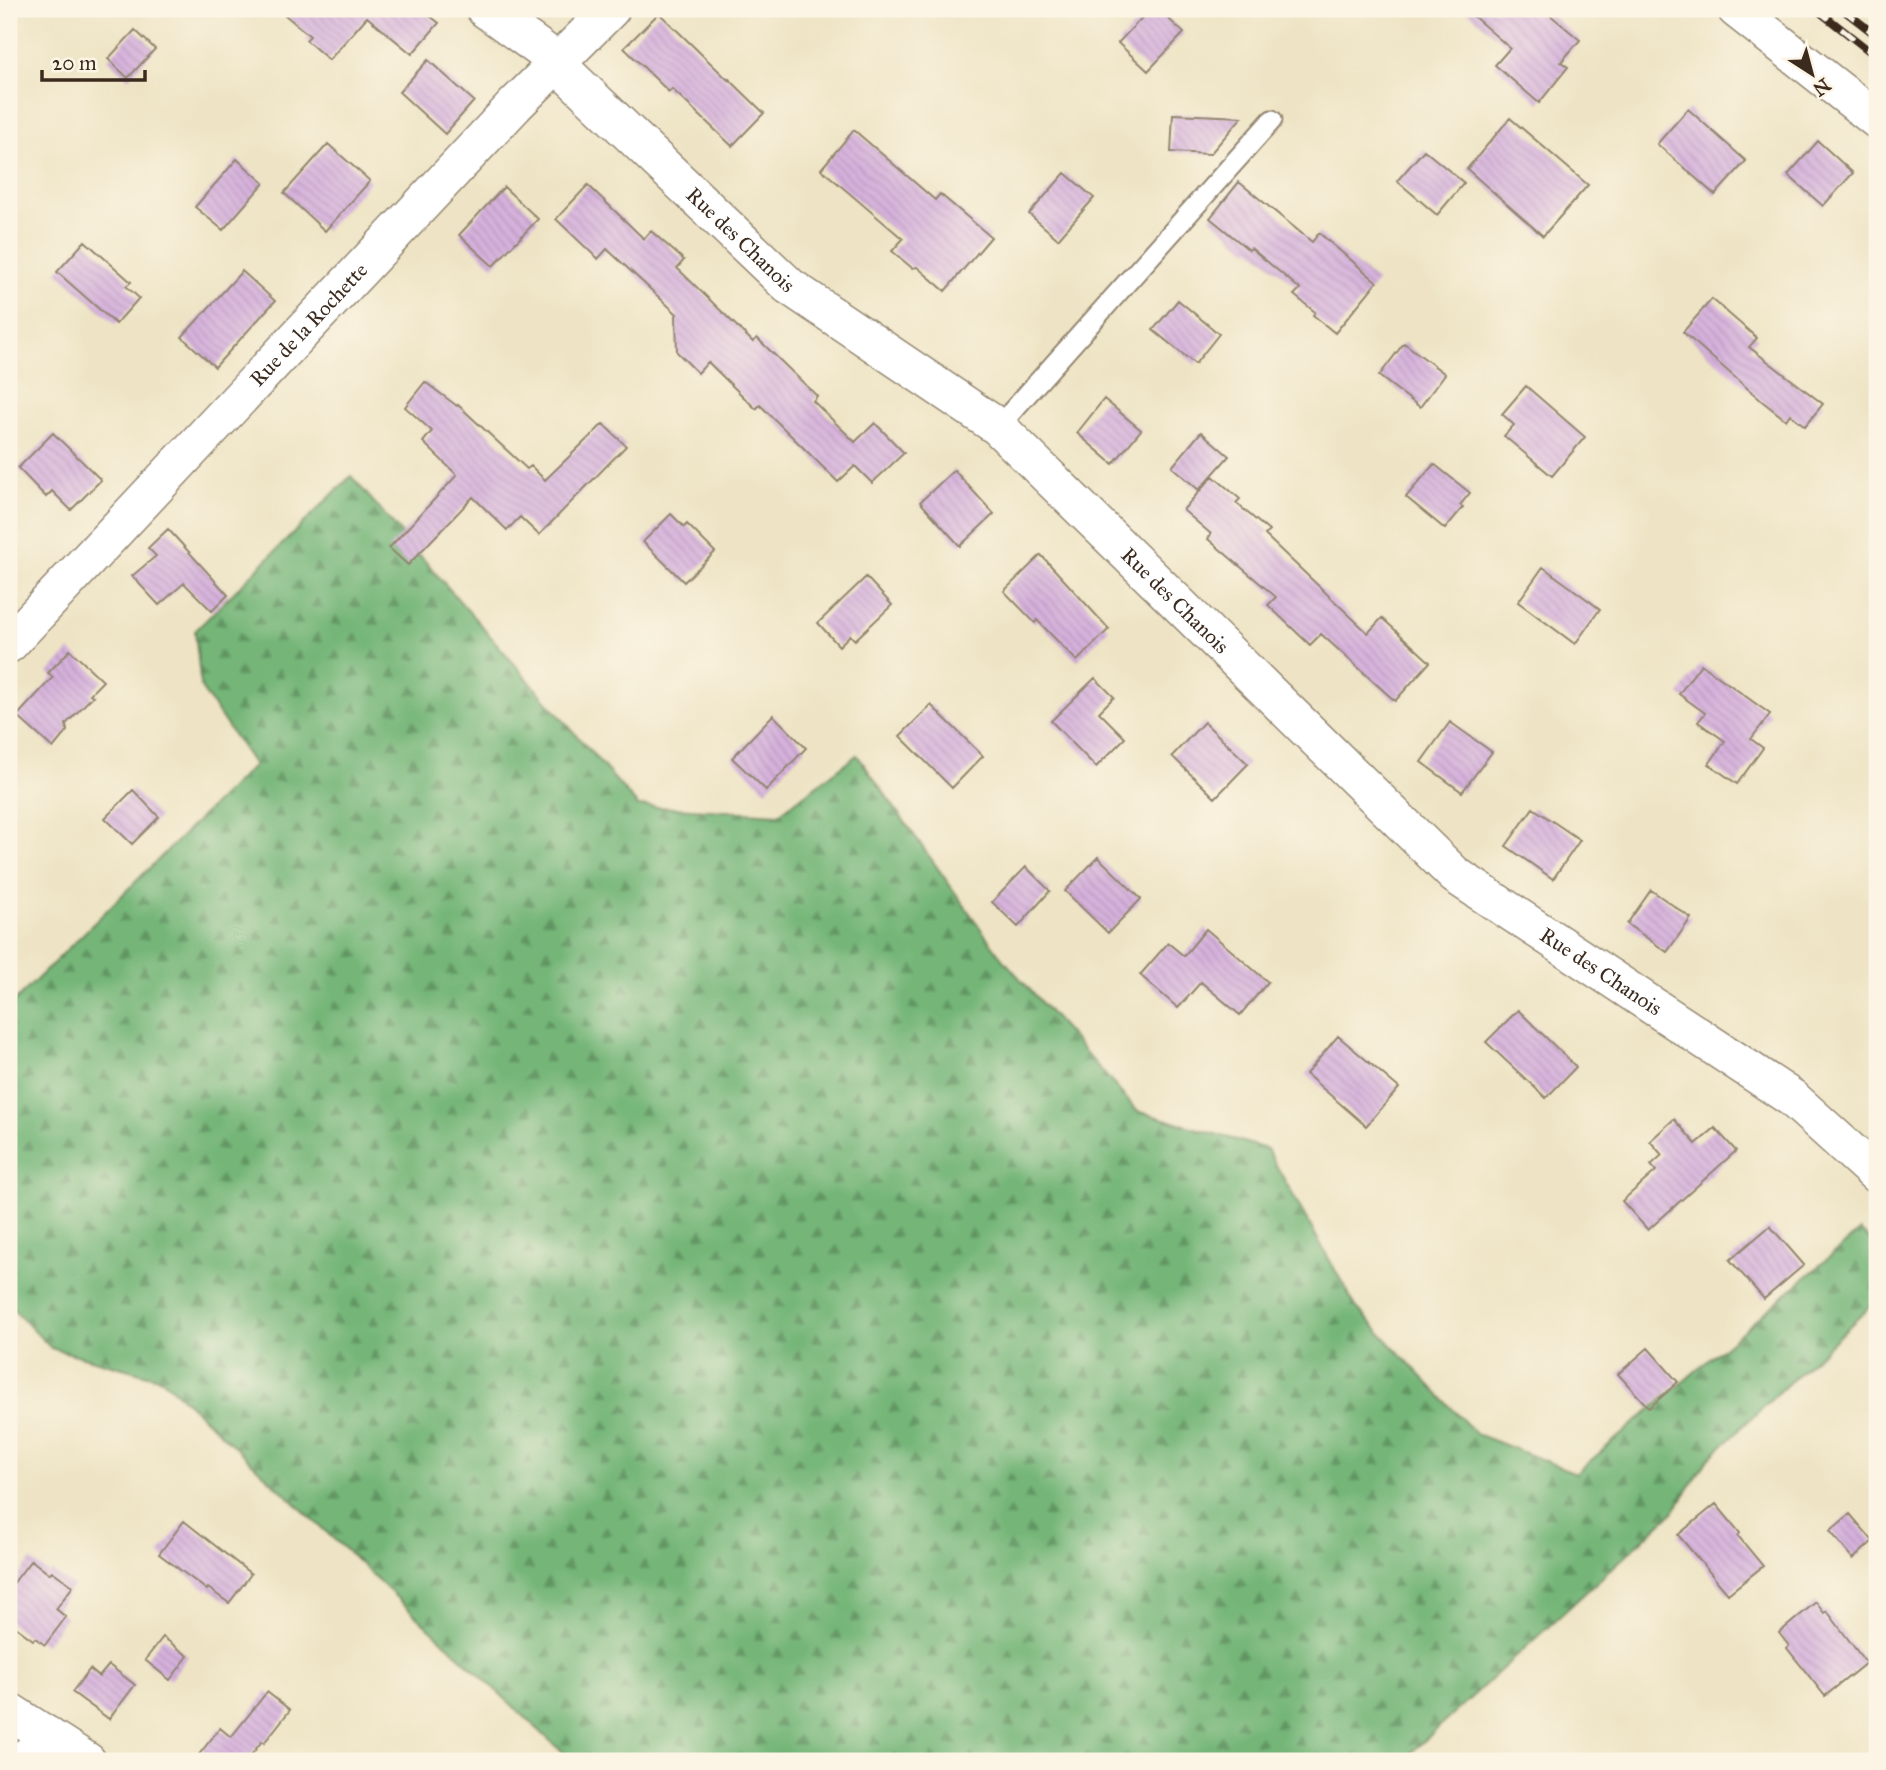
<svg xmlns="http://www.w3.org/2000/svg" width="1886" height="1770" viewBox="0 0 1886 1770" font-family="'IM FELL Great Primer',serif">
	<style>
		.forest { fill: url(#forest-firs); stroke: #58704b; stroke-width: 2 }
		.building { fill: url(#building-back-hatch) }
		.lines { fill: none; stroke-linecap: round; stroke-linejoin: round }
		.lane-casing { stroke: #948772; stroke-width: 23 }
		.street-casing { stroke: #948772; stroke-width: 40 }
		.lane { stroke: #fff; stroke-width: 19 }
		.street { stroke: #fff; stroke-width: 37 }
		.rail-casing { stroke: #3b2a1e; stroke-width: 8 }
		.rail { stroke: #fcf5e5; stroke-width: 5; stroke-dasharray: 16; stroke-linecap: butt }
		.labels { text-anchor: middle; stroke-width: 6; stroke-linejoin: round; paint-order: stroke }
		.street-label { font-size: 21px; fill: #3b2a1e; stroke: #fcf5e5 }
	</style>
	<defs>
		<pattern id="forest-firs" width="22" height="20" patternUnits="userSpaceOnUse" patternTransform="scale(1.75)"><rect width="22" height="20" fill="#75b678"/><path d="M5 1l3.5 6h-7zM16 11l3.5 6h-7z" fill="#619462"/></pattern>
		<pattern id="building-back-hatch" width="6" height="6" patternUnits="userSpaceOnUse" patternTransform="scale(1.75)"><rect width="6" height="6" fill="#d5b1dc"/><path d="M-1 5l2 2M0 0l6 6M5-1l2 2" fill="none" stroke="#b898bc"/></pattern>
	</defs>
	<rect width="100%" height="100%" fill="#fcf5e5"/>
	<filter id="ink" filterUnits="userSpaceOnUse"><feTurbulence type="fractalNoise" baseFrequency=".0143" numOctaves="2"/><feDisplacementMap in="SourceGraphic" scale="14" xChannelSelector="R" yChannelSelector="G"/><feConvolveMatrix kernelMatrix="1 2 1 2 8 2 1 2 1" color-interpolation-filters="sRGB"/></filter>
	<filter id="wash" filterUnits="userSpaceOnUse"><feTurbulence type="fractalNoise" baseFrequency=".00686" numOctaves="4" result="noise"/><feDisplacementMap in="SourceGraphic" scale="28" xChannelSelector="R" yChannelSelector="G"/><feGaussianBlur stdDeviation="1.57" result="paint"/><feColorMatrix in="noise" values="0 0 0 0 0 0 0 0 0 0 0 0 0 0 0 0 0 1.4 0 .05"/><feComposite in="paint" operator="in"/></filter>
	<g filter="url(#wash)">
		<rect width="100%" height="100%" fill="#eee4c5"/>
		<path class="forest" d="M 351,476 L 638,806 L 779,814 L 857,755 L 1001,957 L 1137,1111 L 1267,1149 L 1356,1307 L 1476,1434 L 1576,1473 L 1860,1231 L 1877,1246 L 1877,1300 L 1709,1458 L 1673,1512 L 1402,1761 L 572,1761 L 162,1379 L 51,1348 L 9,1305 L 9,1007 L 254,765 L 201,688 L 195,631 Z"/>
		<g id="blocks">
			<path class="building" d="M 278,9 L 421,9 L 439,23 L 412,54 L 367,17 L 329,60 L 306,40 L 310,36 Z
				M 1150,9 L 1158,9 L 1184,33 L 1148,71 L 1118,43 Z
				M 1465,9 L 1543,9 L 1580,40 L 1561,62 L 1568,67 L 1539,103 L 1495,65 L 1510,48 Z
				M 659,13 L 728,80 L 729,79 L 764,113 L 732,146 L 672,89 L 669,92 L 624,48 Z
				M 135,30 L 155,49 L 128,78 L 108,59 Z
				M 428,60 L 474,101 L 445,134 L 399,92 Z
				M 1688,109 L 1746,161 L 1715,195 L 1657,144 Z
				M 1173,114 L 1242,117 L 1210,154 L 1171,152 Z
				M 1510,118 L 1588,185 L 1543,236 L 1467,169 Z
				M 854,130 L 935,200 L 940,194 L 991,237 L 945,291 L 917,267 L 912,268 L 892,251 L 903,239 L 821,169 Z
				M 1818,141 L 1853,173 L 1823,206 L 1788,175 Z
				M 328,144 L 370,181 L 325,231 L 284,193 Z
				M 1424,150 L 1464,183 L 1437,215 L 1397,181 Z
				M 237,159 L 264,183 L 223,230 L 195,207 Z
				M 1065,173 L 1094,198 L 1058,239 L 1029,214 Z
				M 1239,182 L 1312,242 L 1319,233 L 1377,282 L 1335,333 L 1313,315 L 1315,312 L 1294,295 L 1300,289 L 1251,248 L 1249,250 L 1210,218 Z
				M 588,185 L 644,239 L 651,231 L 684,260 L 677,268 L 753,342 L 757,338 L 817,396 L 813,401 L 855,442 L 875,423 L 904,453 L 872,483 L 855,466 L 838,482 L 760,405 L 756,409 L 708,362 L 698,373 L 677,352 L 676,316 L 677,314 L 607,249 L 598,259 L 556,219 Z
				M 504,187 L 538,219 L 493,266 L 459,235 Z
				M 85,241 L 131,282 L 126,286 L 139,298 L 116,324 L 57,272 Z
				M 242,271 L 275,301 L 215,367 L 182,337 Z
				M 1712,299 L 1757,338 L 1749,347 L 1823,404 L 1805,426 L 1790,414 L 1786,420 L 1763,402 L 1683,332 Z
				M 1178,300 L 1219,334 L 1195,364 L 1153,330 Z
				M 1404,343 L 1445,374 L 1420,407 L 1379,376 Z
				M 425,382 L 457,406 L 458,405 L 527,469 L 531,466 L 545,480 L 603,424 L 626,446 L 539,535 L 520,517 L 507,530 L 473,497 L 408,565 L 389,548 L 457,475 L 423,442 L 432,431 L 405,407 Z
				M 1526,386 L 1585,437 L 1552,476 L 1504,436 L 1514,425 L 1502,414 Z
				M 1104,399 L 1141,430 L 1113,464 L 1077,433 Z
				M 1201,432 L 1229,456 L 1199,490 L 1172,467 Z
				M 53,433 L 101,480 L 71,510 L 52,491 L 46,497 L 18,468 Z
				M 1434,464 L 1470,493 L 1460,505 L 1463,507 L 1445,529 L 1406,497 Z
				M 954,470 L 994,514 L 960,546 L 920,502 Z
				M 1213,476 L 1240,499 L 1236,503 L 1269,531 L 1265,535 L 1368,633 L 1382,618 L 1430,662 L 1395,701 L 1321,634 L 1310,645 L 1268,605 L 1276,597 L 1208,539 L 1211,534 L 1183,510 Z
				M 671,514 L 684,527 L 687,524 L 715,552 L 684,582 L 643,542 Z
				M 168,529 L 228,595 L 212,611 L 184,583 L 159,605 L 132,576 L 156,556 L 148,548 Z
				M 1041,555 L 1109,629 L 1077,661 L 1037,620 L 1035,623 L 1004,591 Z
				M 1543,567 L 1600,609 L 1575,644 L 1518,602 Z
				M 866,577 L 892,605 L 855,640 L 850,635 L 839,646 L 818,623 Z
				M 70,650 L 103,681 L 90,694 L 93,696 L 66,724 L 67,731 L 53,748 L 17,716 L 53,677 L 48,673 Z
				M 1701,664 L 1770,714 L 1751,739 L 1763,748 L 1737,784 L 1709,764 L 1725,741 L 1698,722 L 1705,713 L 1679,694 Z
				M 1095,678 L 1114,697 L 1099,712 L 1125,738 L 1096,767 L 1051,721 Z
				M 931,705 L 983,756 L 952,788 L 900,736 Z
				M 773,715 L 806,748 L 766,790 L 732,758 Z
				M 1204,722 L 1248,764 L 1215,798 L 1172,756 Z
				M 1450,722 L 1492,752 L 1462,792 L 1421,762 Z
				M 133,790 L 159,817 L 132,844 L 105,818 Z
				M 1533,808 L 1580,840 L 1553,879 L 1506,846 Z
				M 1098,857 L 1141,899 L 1108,933 L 1065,891 Z
				M 1026,867 L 1050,891 L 1018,927 L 992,902 Z
				M 1651,890 L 1691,918 L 1667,952 L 1627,924 Z
				M 1206,929 L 1268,982 L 1240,1015 L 1201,982 L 1178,1008 L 1140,975 L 1168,943 L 1184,956 Z
				M 1518,1010 L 1576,1067 L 1546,1098 L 1486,1042 Z
				M 1338,1036 L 1399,1088 L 1366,1126 L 1306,1074 Z
				M 1674,1119 L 1696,1144 L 1715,1128 L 1736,1151 L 1648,1230 L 1622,1201 L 1656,1171 L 1651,1165 L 1662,1155 L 1650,1141 Z
				M 1770,1226 L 1804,1265 L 1764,1299 L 1730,1260 Z
				M 1648,1348 L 1678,1382 L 1649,1408 L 1618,1374 Z
				M 1716,1504 L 1740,1533 L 1738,1536 L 1763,1566 L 1728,1594 L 1678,1535 Z
				M 1850,1514 L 1873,1541 L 1853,1559 L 1830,1531 Z
				M 184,1521 L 251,1574 L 229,1603 L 208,1588 L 207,1590 L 159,1554 Z
				M 31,1560 L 49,1574 L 52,1571 L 73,1586 L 56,1609 L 66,1617 L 45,1645 L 35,1638 L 33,1640 L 9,1622 L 9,1589 Z
				M 1816,1602 L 1824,1613 L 1827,1611 L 1866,1663 L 1825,1696 L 1787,1648 L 1789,1646 L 1779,1633 Z
				M 163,1637 L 188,1656 L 170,1680 L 145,1660 Z
				M 109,1665 L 135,1685 L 109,1719 L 72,1692 L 90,1669 L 99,1677 Z
				M 267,1692 L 290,1710 L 264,1743 L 262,1741 L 252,1754 L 261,1761 L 194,1761 L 220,1728 L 231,1737 Z"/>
		</g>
	</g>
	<g filter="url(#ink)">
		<use href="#blocks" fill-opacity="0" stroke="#948772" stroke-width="2"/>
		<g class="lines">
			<defs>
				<path id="lane" d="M 998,427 L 1272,120"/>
				<g id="street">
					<path id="s1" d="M 485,9 L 542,50 L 789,286 L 998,427 L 1455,875 L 1792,1098 L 1877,1175"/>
					<path d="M 1736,9 L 1877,120"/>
					<path id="s2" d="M 9,644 L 515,105 L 611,9"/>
					<path d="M 9,1711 L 87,1761"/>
					<path d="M 21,1761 L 39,1748 L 47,1735"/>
				</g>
			</defs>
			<use href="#lane" class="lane-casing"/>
			<use href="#street" class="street-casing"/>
			<use href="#lane" class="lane"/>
			<use href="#street" class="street"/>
			<defs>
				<path id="rail" d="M 1816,9 L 1877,57
					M 1842,9 L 1877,36"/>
			</defs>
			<use href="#rail" class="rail-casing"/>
			<use href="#rail" class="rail"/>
		</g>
	</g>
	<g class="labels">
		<g class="street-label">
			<text dy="7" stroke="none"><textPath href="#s1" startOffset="345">Rue des Chanois</textPath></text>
			<text dy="7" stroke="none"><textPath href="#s2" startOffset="438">Rue de la Rochette</textPath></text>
			<text dy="7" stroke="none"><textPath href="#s1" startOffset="912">Rue des Chanois</textPath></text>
			<text dy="7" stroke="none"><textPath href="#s1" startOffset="1479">Rue des Chanois</textPath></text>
		</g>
	</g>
	<rect width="1886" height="1770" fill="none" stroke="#fcf5e5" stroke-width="35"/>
	<g transform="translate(1812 74) rotate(144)" stroke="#fcf5e5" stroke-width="5" paint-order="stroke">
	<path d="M0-5L12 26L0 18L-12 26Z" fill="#3b2a1e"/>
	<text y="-10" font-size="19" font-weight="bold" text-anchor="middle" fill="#3b2a1e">N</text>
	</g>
	<path d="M42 70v10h103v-10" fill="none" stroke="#3b2a1e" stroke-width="3.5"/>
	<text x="52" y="70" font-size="21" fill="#3b2a1e" stroke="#fcf5e5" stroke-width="5" paint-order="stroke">20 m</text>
</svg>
